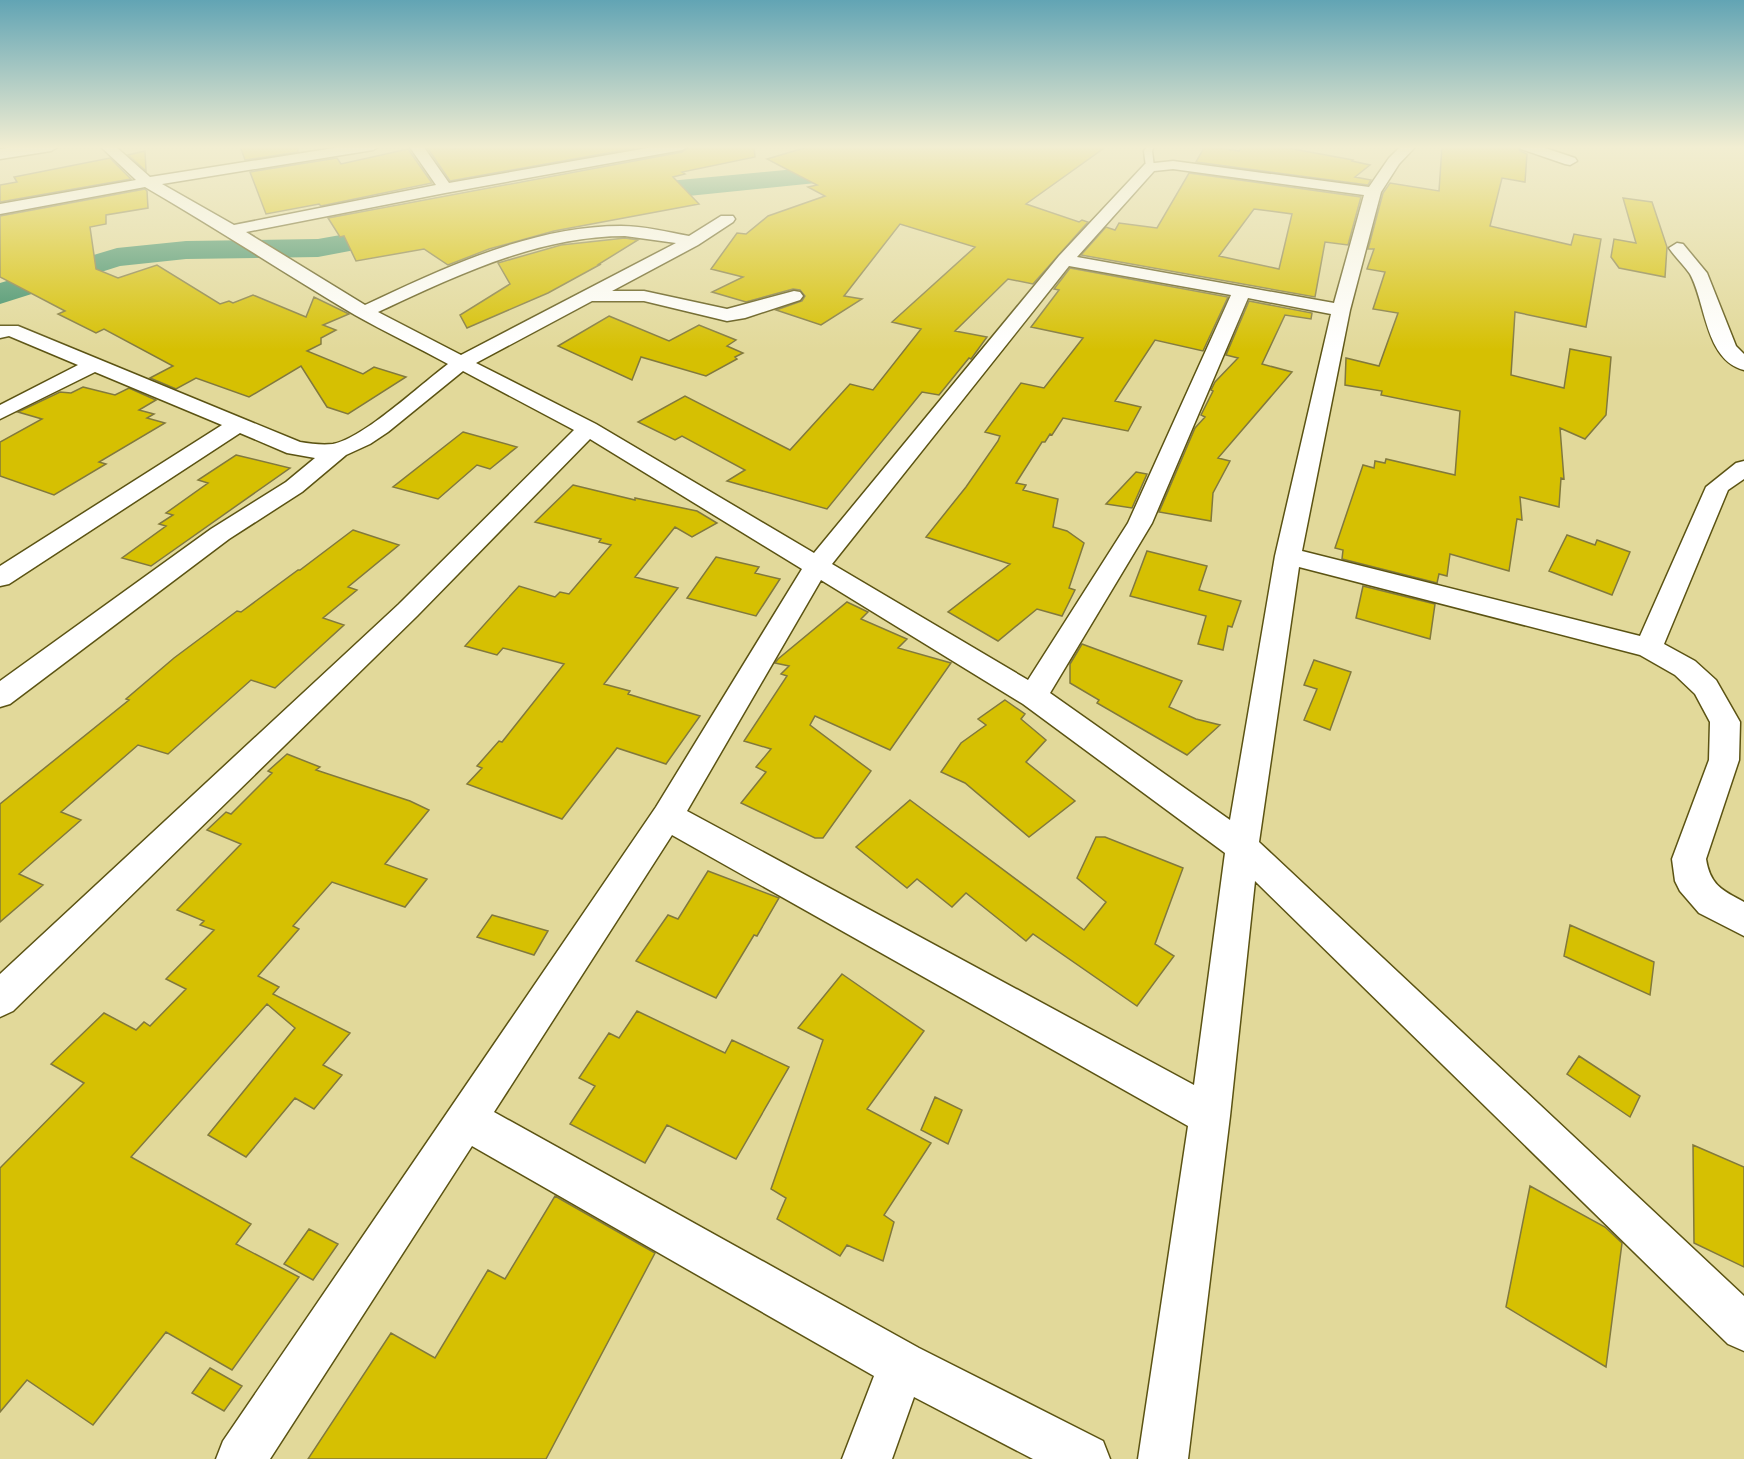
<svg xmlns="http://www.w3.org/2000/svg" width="1744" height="1459" viewBox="0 0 1744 1459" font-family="'Golos Text',sans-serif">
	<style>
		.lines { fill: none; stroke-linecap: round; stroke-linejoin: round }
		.river { fill: #3a8d67; fill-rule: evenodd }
		.building { fill: #d6c002; stroke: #82793d; stroke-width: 1.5; fill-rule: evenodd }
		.service-casing { stroke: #5b5313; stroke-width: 3 }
		.minor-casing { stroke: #5b5313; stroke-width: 3 }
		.tertiary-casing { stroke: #5b5313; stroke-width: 3 }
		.service { fill: #fff; fill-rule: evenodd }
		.minor { fill: #fff; fill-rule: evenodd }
		.tertiary { fill: #fff; fill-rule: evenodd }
	</style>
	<rect width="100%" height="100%" fill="#e2d99a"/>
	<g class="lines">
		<path class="river" d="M 952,146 L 1012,146 L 1008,151 L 999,154 L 816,183 L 610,204 L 600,202 L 596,196 L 600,190 L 637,184 L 816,167 Z
			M 419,221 L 429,224 L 434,230 L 429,236 L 318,257 L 186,259 L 120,266 L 0,304 L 0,283 L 117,248 L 186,241 L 318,239 Z"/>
	</g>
	<path class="building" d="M 240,146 L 297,146 L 298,152 L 245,160 Z
		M 426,146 L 451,146 L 453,149 L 468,146 L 647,146 L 450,181 Z
		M 691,146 L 754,146 L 755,157 L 682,172 L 685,174 L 673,177 L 699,204 L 554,231 L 489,249 L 448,265 L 424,249 L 356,261 L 344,236 L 340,237 L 328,218 L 682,152 Z
		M 811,146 L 1107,146 L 1026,204 L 1079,222 L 1082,220 L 1088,222 L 1033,284 L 1008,279 L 955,331 L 987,337 L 971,359 L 969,358 L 939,395 L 922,392 L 827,509 L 727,481 L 745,470 L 682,436 L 675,440 L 638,422 L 685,396 L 790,450 L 850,384 L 873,390 L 921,329 L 892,322 L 975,247 L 900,224 L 844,296 L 862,299 L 821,325 L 776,310 L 802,301 L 805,296 L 800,290 L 793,289 L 746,302 L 712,292 L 743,277 L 711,269 L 737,233 L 746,234 L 768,216 L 825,196 L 808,187 L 817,185 L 767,159 Z
		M 1205,146 L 1239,151 L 1242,146 L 1277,146 L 1353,160 L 1352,161 L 1370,165 L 1355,177 L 1371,180 L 1368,185 L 1196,162 Z
		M 1442,146 L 1517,146 L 1520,151 L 1527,154 L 1525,182 L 1502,178 L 1490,226 L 1571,245 L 1574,234 L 1601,239 L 1586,327 L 1515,312 L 1511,375 L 1564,388 L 1570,349 L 1611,357 L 1606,415 L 1585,439 L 1560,428 L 1564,479 L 1561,478 L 1559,507 L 1520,497 L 1522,520 L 1517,519 L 1509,571 L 1450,554 L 1447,576 L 1439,574 L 1437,583 L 1342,559 L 1343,550 L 1335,548 L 1363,465 L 1374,468 L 1375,461 L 1385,463 L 1386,459 L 1455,475 L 1460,411 L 1381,395 L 1382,391 L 1345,385 L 1346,358 L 1379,366 L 1398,313 L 1373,309 L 1385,272 L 1367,269 L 1374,249 L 1368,249 L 1383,193 L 1390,183 L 1439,191 Z
		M 408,149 L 432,183 L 321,206 L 319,204 L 266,214 L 250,172 L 337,158 L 341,164 Z
		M 145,151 L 146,171 L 128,155 Z
		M 110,158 L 131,179 L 0,202 L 0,185 L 17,182 L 14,177 Z
		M 1189,173 L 1361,197 L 1348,245 L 1325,242 L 1315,297 L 1081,255 L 1106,227 L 1115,230 L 1119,223 L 1157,228 ZM 1254,209 L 1292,214 L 1279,269 L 1219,256 Z
		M 145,189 L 147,191 L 148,208 L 106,215 L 106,224 L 90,227 L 96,269 L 118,278 L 157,265 L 220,304 L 229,301 L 233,303 L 253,295 L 306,317 L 314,297 L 349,314 L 323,325 L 336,330 L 321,338 L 321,344 L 307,351 L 363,374 L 374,367 L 406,377 L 348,414 L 327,407 L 301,366 L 249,397 L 196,378 L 176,389 L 150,378 L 173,366 L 104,329 L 96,333 L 58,314 L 65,311 L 0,277 L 0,216 Z
		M 1623,198 L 1652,202 L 1667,247 L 1665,277 L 1619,268 L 1611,257 L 1614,239 L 1636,243 Z
		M 625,238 L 638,240 L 599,264 L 601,264 L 548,293 L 467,328 L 460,315 L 510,284 L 498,263 L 561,245 Z
		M 1070,268 L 1228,297 L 1203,351 L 1155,340 L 1115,401 L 1141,407 L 1128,431 L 1063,418 L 1052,435 L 1050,434 L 1045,442 L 1042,442 L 1016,483 L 1026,485 L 1023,490 L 1058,499 L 1053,527 L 1067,531 L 1084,543 L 1069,588 L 1075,590 L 1062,616 L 1037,609 L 998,641 L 948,612 L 1010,564 L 926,537 L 966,487 L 998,441 L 1000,436 L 985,432 L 1021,383 L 1044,388 L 1083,338 L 1031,327 L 1059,290 L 1054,289 Z
		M 1249,301 L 1312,313 L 1311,319 L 1285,315 L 1262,364 L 1292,372 L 1218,458 L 1230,461 L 1213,493 L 1211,521 L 1159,512 L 1195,428 L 1205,417 L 1201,415 L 1213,391 L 1211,390 L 1215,382 L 1238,358 L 1226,355 Z
		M 609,316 L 669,341 L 699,325 L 736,340 L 727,346 L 743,353 L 735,357 L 737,359 L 706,376 L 641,357 L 632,380 L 558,346 Z
		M 83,387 L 115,395 L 129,388 L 156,400 L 139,410 L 154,414 L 147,418 L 165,423 L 99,462 L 106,464 L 54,495 L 0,476 L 0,442 L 42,419 L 18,412 L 60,392 L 71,393 Z
		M 463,432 L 517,447 L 490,469 L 477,465 L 438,499 L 393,487 Z
		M 236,455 L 290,468 L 151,566 L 122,558 L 166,526 L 159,524 L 173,515 L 166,513 L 208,483 L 198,480 Z
		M 1136,472 L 1147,474 L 1132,508 L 1106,504 Z
		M 573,485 L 635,500 L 635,498 L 697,511 L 717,523 L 692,537 L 675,527 L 635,577 L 678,588 L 604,684 L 630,691 L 628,694 L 700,716 L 666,764 L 617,748 L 562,819 L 467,784 L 482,768 L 477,766 L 499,741 L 502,742 L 564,664 L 503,648 L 497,655 L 465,646 L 519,586 L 555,597 L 560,592 L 569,594 L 611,545 L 599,542 L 601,539 L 535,522 Z
		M 353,530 L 399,545 L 348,587 L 357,590 L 323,618 L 344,625 L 275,688 L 251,680 L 168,754 L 138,745 L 61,812 L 81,820 L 19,874 L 43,885 L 0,922 L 0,804 L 129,700 L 126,699 L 174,658 L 237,611 L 241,612 L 298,570 L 300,570 Z
		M 1567,535 L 1595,545 L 1597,540 L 1630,552 L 1612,595 L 1549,571 Z
		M 1147,551 L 1207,566 L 1199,590 L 1241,601 L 1232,627 L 1228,626 L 1223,650 L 1198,644 L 1206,616 L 1130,596 Z
		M 716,557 L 759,567 L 755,573 L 780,579 L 756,616 L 687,598 Z
		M 1363,586 L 1435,604 L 1430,639 L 1356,618 Z
		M 847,602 L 868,612 L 861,619 L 907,639 L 898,648 L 951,663 L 890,750 L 815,716 L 810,725 L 871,771 L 823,838 L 815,838 L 741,803 L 766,772 L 756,767 L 771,749 L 744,741 L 787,676 L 781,674 L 789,666 L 775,663 L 778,659 Z
		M 1082,644 L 1182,681 L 1169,707 L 1196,719 L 1220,725 L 1187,755 L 1149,733 L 1097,703 L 1099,700 L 1070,683 L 1070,664 Z
		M 1314,660 L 1351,672 L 1330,730 L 1304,720 L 1317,689 L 1304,685 Z
		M 1005,700 L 1025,714 L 1021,719 L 1046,740 L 1026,762 L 1075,801 L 1029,837 L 965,783 L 941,772 L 961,743 L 986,725 L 978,719 Z
		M 287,754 L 320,767 L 316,770 L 410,801 L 429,810 L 385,864 L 427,879 L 405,907 L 332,882 L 293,926 L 299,929 L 258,976 L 279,987 L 273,994 L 350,1033 L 323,1065 L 342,1075 L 314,1109 L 295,1098 L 246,1157 L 208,1135 L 295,1028 L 267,1004 L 131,1157 L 251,1224 L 236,1244 L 299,1277 L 232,1370 L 166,1332 L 93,1425 L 27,1380 L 0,1412 L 0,1168 L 84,1083 L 51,1064 L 104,1013 L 136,1030 L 144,1022 L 150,1026 L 186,989 L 166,979 L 214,930 L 200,925 L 204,921 L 177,910 L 241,844 L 207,830 L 226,812 L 231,814 L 272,773 L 268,771 Z
		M 910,800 L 1084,930 L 1106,902 L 1077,878 L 1096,837 L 1105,837 L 1183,868 L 1155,944 L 1174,956 L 1137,1006 L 1033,934 L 1026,941 L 966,893 L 952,907 L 917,879 L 907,888 L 856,847 Z
		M 708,871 L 779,898 L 757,936 L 754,935 L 716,998 L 636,961 L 668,915 L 678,919 Z
		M 492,915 L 548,931 L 534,955 L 477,937 Z
		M 1570,925 L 1654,962 L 1650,995 L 1564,956 Z
		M 842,974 L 924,1031 L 867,1109 L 931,1143 L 884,1215 L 894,1222 L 883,1261 L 847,1245 L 840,1256 L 777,1219 L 786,1198 L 771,1189 L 823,1040 L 798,1028 Z
		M 637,1011 L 725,1053 L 732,1040 L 789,1067 L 736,1159 L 667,1125 L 645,1163 L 570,1124 L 595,1086 L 579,1078 L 609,1033 L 619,1038 Z
		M 1579,1056 L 1640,1096 L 1630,1117 L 1567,1074 Z
		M 935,1097 L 962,1110 L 948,1144 L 921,1130 Z
		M 1693,1145 L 1744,1167 L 1744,1267 L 1694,1243 Z
		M 1530,1186 L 1605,1227 L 1622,1243 L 1606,1367 L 1506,1307 Z
		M 555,1196 L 655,1253 L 546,1459 L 308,1459 L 391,1333 L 435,1358 L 488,1270 L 505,1279 Z
		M 309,1229 L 338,1244 L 313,1280 L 284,1264 Z
		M 210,1368 L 242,1386 L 224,1411 L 192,1393 Z"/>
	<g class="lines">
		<defs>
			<path id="service" d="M 1148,146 L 1154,146 L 1152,151 L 1154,167 L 1150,169 L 1146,167 L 1144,151 Z"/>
			<path id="minor" d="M 100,146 L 115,146 L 150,177 L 347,146 L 380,146 L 373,150 L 162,184 L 234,225 L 436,185 L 409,146 L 423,146 L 449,183 L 659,146 L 689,146 L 682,150 L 445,193 L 246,232 L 365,305 C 444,268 532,226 621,226 C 644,226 667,232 689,236 L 721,216 L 733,216 L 735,219 L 733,222 L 698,245 L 612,291 L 644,291 L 727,309 L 794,291 L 800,292 L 803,296 L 800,300 L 745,318 L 727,321 L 644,301 L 592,301 L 476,363 L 596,424 L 814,553 L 1059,256 L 1145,164 L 1173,161 L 1369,187 L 1389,158 L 1401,146 L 1416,146 L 1399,164 L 1381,192 L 1350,310 L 1302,551 L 1640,636 L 1706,487 L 1736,463 L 1744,461 L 1744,479 L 1728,490 L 1664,644 L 1695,661 L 1716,680 L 1740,722 L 1739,760 L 1706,859 C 1710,885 1722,890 1744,902 L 1744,936 L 1699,913 L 1680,891 L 1675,881 L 1672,859 L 1709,760 L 1710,722 L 1695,694 L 1675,675 L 1640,655 L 1299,567 L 1259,842 L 1744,1296 L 1744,1351 L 1728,1344 L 1255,881 L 1230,1116 L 1188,1459 L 1138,1459 L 1188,1126 L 672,835 L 494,1112 L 919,1348 L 1103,1441 L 1110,1459 L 1033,1459 L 914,1397 L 892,1459 L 842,1459 L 874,1376 L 472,1146 L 270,1459 L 216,1459 L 223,1441 L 656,807 L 802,569 L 590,439 L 417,616 L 13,1011 L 0,1017 L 0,974 L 399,604 L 574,430 L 463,371 L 388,432 L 370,444 L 346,455 L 302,492 L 229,539 L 10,704 L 0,707 L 0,681 L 211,529 L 286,482 L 315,458 L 287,453 L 240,433 L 9,584 L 0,586 L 0,566 L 222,425 L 95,372 L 0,419 L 0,405 L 78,365 L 9,336 L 0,338 L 0,326 L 18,326 L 300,442 C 311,444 323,445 333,444 C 364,438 421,384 448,364 C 417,347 385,332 355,315 C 284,273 216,228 145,187 L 0,214 L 0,204 L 136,180 ZM 1173,169 L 1364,195 L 1334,303 L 1077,257 L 1154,171 ZM 625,236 L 676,243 L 461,355 L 378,312 C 456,276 537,236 625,236 ZM 1069,266 L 1231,295 L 1128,523 L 1028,680 L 832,564 ZM 1248,298 L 1331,314 L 1275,556 L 1230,820 L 1050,693 L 1152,523 ZM 821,580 L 1023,704 L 1225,853 L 1194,1085 L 687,811 Z
				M 1519,146 L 1539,146 L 1575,158 L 1577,161 L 1570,165 L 1565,164 L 1521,149 Z
				M 1677,243 L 1683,244 L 1707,273 L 1736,346 L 1744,354 L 1744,370 C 1705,360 1706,303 1690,274 C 1684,265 1675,257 1669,248 Z"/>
			<path id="tertiary" d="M 22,146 L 59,146 L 51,151 L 0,159 L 0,149 Z"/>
		</defs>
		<use href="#service" class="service-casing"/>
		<use href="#minor" class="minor-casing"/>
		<use href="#tertiary" class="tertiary-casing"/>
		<use href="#service" class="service"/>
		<use href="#minor" class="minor"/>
		<use href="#tertiary" class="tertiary"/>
	</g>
	<linearGradient id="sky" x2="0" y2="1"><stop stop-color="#62a4b4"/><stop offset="0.42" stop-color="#f2eed2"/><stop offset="1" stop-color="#f2eed2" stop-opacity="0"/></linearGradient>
	<rect width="1744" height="350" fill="url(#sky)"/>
</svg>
